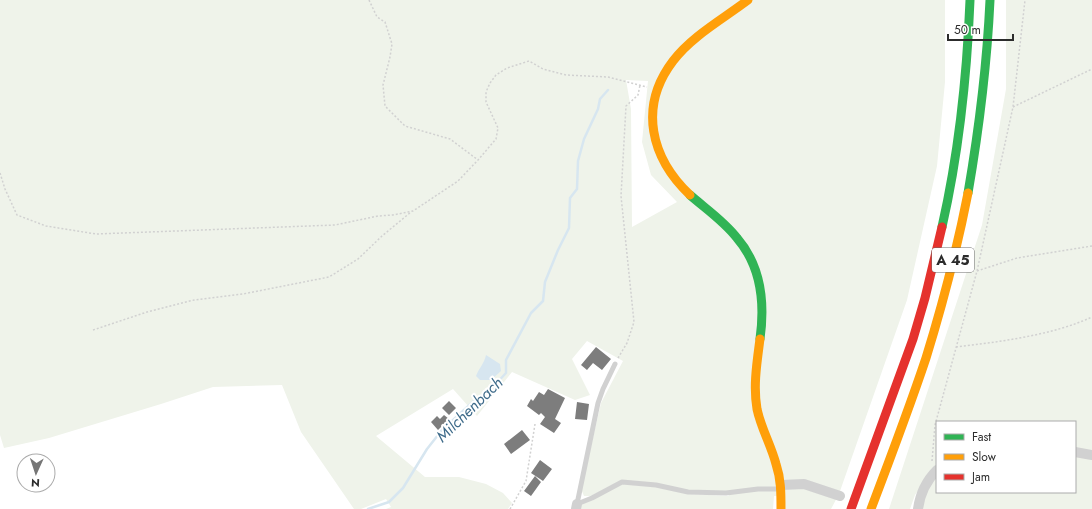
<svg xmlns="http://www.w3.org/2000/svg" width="1092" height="509" viewBox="0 0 1092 509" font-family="Jost,sans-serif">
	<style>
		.green { fill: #eff3ea; fill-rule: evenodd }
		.water { fill: #d7e6f0 }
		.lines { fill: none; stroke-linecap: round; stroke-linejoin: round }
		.stream { stroke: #d7e6f0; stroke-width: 2.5 }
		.building { fill: #7d7d7d }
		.path { stroke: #d1d1d1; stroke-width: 1.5; stroke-dasharray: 2 2; stroke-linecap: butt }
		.lane { stroke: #d1d1d1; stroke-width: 5 }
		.street { stroke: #d1d1d1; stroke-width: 10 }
		.fast { stroke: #30b455; stroke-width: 9 }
		.slow { stroke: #ff9f0a; stroke-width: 9 }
		.jam { stroke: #e5322d; stroke-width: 9 }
		.labels { text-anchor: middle; stroke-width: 4; stroke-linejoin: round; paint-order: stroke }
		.shield { fill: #fff; stroke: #6b6b6b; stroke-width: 1 }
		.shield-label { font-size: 14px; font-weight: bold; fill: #2c2c2c }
		.water-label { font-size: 16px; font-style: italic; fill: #3e6b8a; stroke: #fff }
	</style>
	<rect width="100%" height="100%" fill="#fff"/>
	<path class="green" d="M 0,0 L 945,0 L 945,82 L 937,166 L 907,300 L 839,494 L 831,509 L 781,509 L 781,496 L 774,496 L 773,509 L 576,509 L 577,504 L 623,484 L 656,487 L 688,494 L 729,496 L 726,492 L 688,490 L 622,480 L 591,496 L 584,496 L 581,489 L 601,403 L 623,361 L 587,341 L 572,359 L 590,395 L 575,400 L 512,372 L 477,416 L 453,389 L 376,436 L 425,477 L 459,477 L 486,484 L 503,493 L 512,503 L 508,509 L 386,509 L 391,507 L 386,499 L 361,509 L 354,509 L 301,432 L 282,385 L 213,387 L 161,404 L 49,438 L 4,448 L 0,435 ZM 626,80 L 648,81 L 642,142 L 651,175 L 677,202 L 632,227 L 631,109 Z
		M 1006,0 L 1092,0 L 1092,452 L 1075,450 L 1075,422 L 937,422 L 937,464 L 915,495 L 910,509 L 889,509 L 982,225 L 1006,89 Z
		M 1075,452 L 1092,455 L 1092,509 L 918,509 L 937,470 L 937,492 L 1075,492 Z"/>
	<path class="water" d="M 486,355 L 500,364 L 501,371 L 491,380 L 480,380 L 476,376 C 479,368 484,364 486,355 Z"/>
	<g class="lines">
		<path class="stream" d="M 368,509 L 389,502 L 403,488 L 427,449 L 442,430 L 475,400 L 492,388 L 506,373 L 506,360 L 531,313 L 543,301 L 545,282 L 558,250 L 569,228 L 570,198 L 577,189 L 578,161 L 584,139 L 598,109 L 600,99 L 608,90"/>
	</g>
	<path class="building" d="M 596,347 L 611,359 L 602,370 L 593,363 L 587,370 L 581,365 Z
		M 548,389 L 565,398 L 555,419 L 561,423 L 554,433 L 540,424 L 545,417 L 541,413 L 539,415 L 527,406 L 531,399 L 533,401 L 539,392 L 544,395 Z
		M 449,401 L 456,408 L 449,415 L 442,408 Z
		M 577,402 L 589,404 L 587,420 L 575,419 Z
		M 444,415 L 449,419 L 438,430 L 431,422 L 437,416 L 440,419 Z
		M 522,430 L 530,440 L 511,454 L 504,444 Z
		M 540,460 L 552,469 L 543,481 L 531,473 Z
		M 535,476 L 541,482 L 531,496 L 524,491 Z"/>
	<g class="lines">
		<path class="path" d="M 369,0 L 377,17 L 385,22 L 392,44 L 390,57 L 383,85 L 385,106 L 405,126 L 450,139 L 478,160
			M 1013,107 L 1092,69
			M 0,173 L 5,189 L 17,215 L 46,226 L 96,234 L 335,225 L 378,216 L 393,215 L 413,211 L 458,181 L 478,160 L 496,139 L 498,128 L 486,102 L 486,92 L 490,83 L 496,75 L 507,68 L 529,61 L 543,69 L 566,75 L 608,77 L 647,87
			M 977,271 L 1017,258 L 1092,246
			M 93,330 L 147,312 L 194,300 L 243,294 L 329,277 L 358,259 L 382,236 L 411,212
			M 956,347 C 999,342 1053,335 1092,317
			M 618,358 L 627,343 L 634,322 L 621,196 L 626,106 L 638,95 L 640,85
			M 932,461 L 935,425 L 977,271 L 1013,107 L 1025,0
			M 510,509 L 526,481 L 535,424"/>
		<path class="lane" d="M 577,504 L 592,498 L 622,482 L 656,485 L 688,492 L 726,493 L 758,489 L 780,489
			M 577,504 L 598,403 L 603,389 L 615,364"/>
		<path class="street" d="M 1075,452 L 1092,455
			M 781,485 L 804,484 L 840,496
			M 576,509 L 577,504
			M 918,509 C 920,494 927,480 937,470"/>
		<path class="fast" d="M 968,193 C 979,129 987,65 990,0
			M 690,195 C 706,209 724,221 737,238 C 762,267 765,303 760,339
			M 942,227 C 959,152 967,76 970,0"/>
		<path class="slow" d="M 690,195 C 651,158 638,107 673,61 C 692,36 723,19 748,0
			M 760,339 C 757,362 753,386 757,409 C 761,428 771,445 776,464 C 781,479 781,493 781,509
			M 871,509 C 890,459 909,409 926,358 C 943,303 957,249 968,193"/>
		<path class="jam" d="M 851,509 L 913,339 L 925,298 L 942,227"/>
	</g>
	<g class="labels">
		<rect class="shield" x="932" y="248" width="42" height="24" rx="3"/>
		<g class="shield-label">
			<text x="953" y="265">A 45</text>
		</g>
		<g class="water-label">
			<text transform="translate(469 409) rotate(-44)" y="6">Milchenbach</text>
		</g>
	</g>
	<rect x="936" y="421" width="140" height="72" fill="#ffffff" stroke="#ababab"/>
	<rect x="944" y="434" width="20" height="6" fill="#30b455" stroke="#ababab"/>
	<text x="972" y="441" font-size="12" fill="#2c2c2c">Fast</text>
	<rect x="944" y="454" width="20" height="6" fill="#ff9f0a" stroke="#ababab"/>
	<text x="972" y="461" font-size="12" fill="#2c2c2c">Slow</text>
	<rect x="944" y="474" width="20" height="6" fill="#e5322d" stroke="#ababab"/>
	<text x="972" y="481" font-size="12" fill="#2c2c2c">Jam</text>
	<g transform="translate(36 473) rotate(183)"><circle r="19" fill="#ffffff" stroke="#ababab"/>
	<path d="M0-3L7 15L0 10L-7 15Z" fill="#767676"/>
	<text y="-6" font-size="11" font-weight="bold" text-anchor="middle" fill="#2c2c2c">N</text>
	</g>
	<path d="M948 34v6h65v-6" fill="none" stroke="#2c2c2c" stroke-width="2"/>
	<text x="954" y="34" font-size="12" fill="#2c2c2c" stroke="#ffffff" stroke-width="3" paint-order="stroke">50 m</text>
</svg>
